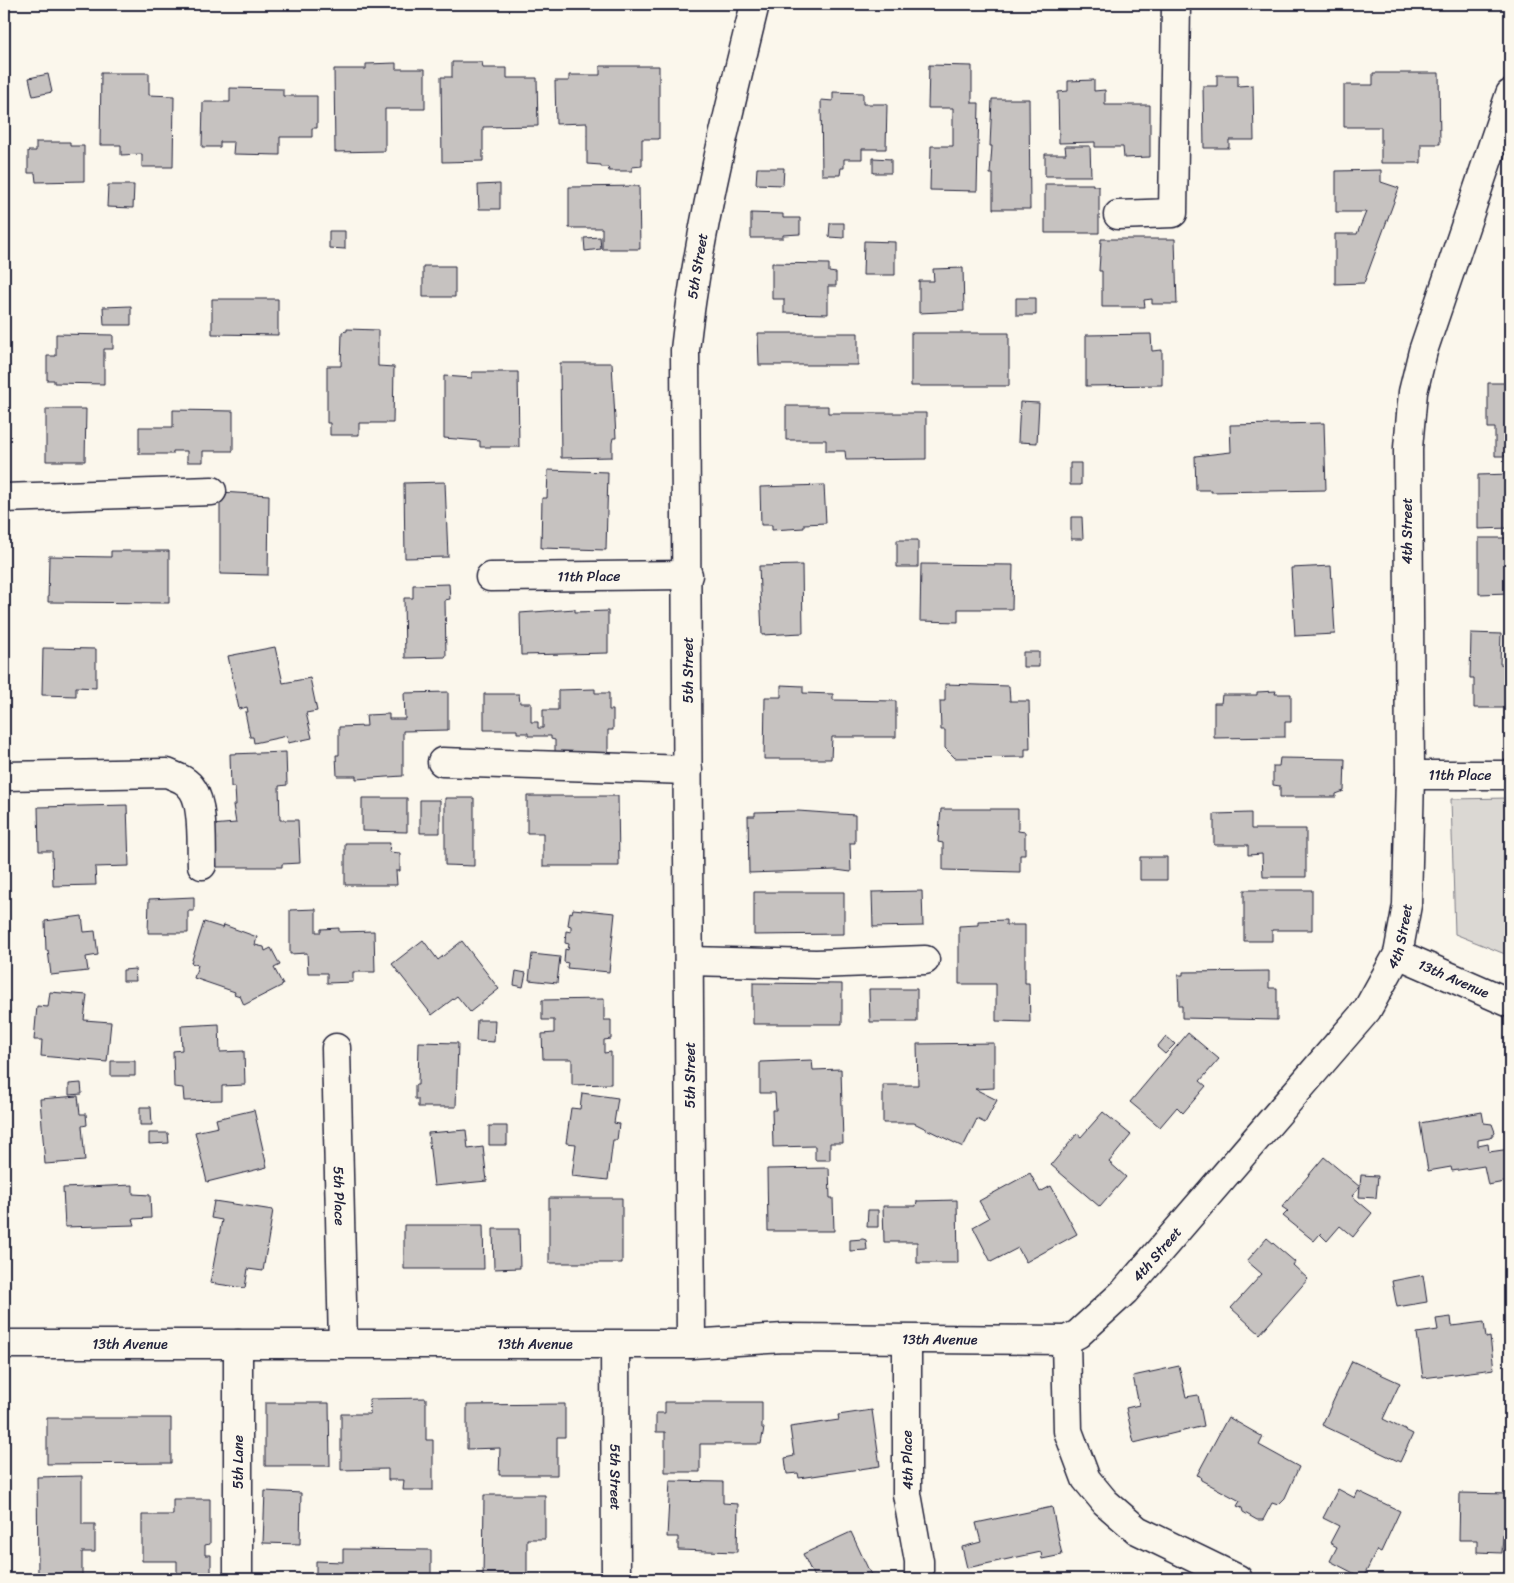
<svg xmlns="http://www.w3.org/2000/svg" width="1514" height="1583" viewBox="0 0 1514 1583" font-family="Sriracha,sans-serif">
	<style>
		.green { fill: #dbd8d3; stroke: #7e7d87 }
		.building { fill: #c6c2c0; stroke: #22223b }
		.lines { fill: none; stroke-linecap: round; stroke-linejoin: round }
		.minor-casing { stroke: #22223b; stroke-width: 31 }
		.minor { stroke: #fbf7ec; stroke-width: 28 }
		.labels { text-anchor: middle; stroke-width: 4.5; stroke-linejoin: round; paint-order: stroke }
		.street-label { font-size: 14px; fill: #22223b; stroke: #fbf7ec }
	</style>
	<rect width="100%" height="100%" fill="#fbf7ec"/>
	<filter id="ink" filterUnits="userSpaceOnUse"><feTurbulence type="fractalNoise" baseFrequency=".02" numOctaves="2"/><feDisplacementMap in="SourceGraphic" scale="10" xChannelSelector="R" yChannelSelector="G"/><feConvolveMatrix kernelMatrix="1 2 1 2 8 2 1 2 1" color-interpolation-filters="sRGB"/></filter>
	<g filter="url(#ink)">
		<path class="green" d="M 1510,798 L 1510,956 L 1455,934 L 1451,799 Z"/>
		<path class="building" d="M 452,62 L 482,62 L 483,68 L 507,68 L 507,78 L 537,78 L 538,126 L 483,127 L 483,161 L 442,162 L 441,77 L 452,77 Z
			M 396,63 L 396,69 L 425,69 L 425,109 L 385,109 L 385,151 L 335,152 L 334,69 L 366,69 L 366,64 Z
			M 929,65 L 972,66 L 972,103 L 979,103 L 977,191 L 930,190 L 931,146 L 953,146 L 953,108 L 928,108 Z
			M 600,66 L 659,66 L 659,139 L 642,139 L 642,166 L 632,167 L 632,171 L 609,171 L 608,167 L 601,167 L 601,165 L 587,164 L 587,123 L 556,124 L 555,81 L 569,81 L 569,75 L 600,75 Z
			M 101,73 L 149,73 L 149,95 L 174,96 L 173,167 L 142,167 L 142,154 L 121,155 L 121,145 L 100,145 Z
			M 1373,73 L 1439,73 L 1440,144 L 1421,144 L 1421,163 L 1381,163 L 1381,127 L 1344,127 L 1344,85 L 1373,85 Z
			M 48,74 L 52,92 L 33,96 L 29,78 Z
			M 1217,75 L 1238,75 L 1238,86 L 1253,85 L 1254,140 L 1229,140 L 1229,148 L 1204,148 L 1203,86 L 1217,86 Z
			M 1094,80 L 1094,91 L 1105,90 L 1105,105 L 1150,105 L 1150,157 L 1124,158 L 1123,147 L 1095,147 L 1095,142 L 1059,143 L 1058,92 L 1068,91 L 1068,81 Z
			M 230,88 L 283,89 L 283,96 L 317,96 L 317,128 L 312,128 L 312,137 L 280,137 L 280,155 L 233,154 L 234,142 L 220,142 L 220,147 L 202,147 L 203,102 L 230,102 Z
			M 833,92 L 863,93 L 863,104 L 887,104 L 886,149 L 862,149 L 862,159 L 844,159 L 844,168 L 841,168 L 840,175 L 822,175 L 821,100 L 833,101 Z
			M 992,99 L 1029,99 L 1030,209 L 993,209 L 993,174 L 990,174 L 992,146 L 990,146 Z
			M 36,142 L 70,142 L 70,146 L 84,146 L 84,181 L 36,182 L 35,173 L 28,173 L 28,151 L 36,151 Z
			M 1065,146 L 1090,146 L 1091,176 L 1045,176 L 1045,154 L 1066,154 Z
			M 873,158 L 891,159 L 891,173 L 873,173 Z
			M 757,168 L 784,168 L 783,185 L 756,184 Z
			M 1381,170 L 1381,182 L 1399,188 L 1364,283 L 1335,284 L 1335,234 L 1357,234 L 1366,212 L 1336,212 L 1336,171 Z
			M 500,184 L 500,209 L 479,209 L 478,185 Z
			M 1045,184 L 1093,184 L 1093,186 L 1099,186 L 1099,233 L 1045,233 Z
			M 108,185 L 134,185 L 133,208 L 107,207 Z
			M 639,186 L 640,249 L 602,249 L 602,228 L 569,228 L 569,187 Z
			M 751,213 L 783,214 L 783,218 L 800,218 L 800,234 L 783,235 L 783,238 L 751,238 Z
			M 830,223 L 844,223 L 844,238 L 829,237 Z
			M 329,231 L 345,231 L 345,249 L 329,248 Z
			M 600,237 L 601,249 L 585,251 L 584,238 Z
			M 1101,239 L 1175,239 L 1177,304 L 1152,304 L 1152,299 L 1144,300 L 1145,307 L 1102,307 L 1102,271 L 1099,271 Z
			M 864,241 L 895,242 L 895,275 L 863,275 Z
			M 772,263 L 829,264 L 829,272 L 836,273 L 836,286 L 828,286 L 828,314 L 784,313 L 784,299 L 772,299 Z
			M 423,266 L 455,266 L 455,297 L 423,297 Z
			M 963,268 L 964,311 L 919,313 L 919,281 L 934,281 L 933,269 Z
			M 1016,298 L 1036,298 L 1036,315 L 1016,315 Z
			M 212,299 L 278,299 L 278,335 L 212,334 Z
			M 131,306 L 131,325 L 104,325 L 103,307 Z
			M 347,329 L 378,330 L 378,366 L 394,367 L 393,423 L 359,423 L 359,435 L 330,435 L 330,423 L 327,423 L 327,366 L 341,366 L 342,332 L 347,331 Z
			M 758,333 L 858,333 L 858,365 L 759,365 Z
			M 911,333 L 1009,333 L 1009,386 L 911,386 Z
			M 56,334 L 113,335 L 113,349 L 104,349 L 104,384 L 54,383 L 54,380 L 47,380 L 47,356 L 56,356 Z
			M 1151,334 L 1152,351 L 1162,350 L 1162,385 L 1086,386 L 1086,335 Z
			M 560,363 L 612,363 L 616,438 L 613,438 L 612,443 L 612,457 L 561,458 Z
			M 472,372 L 518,372 L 519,447 L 480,447 L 480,441 L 444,438 L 444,376 L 472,378 Z
			M 1488,383 L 1510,383 L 1510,456 L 1495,456 L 1495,428 L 1488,428 Z
			M 1020,402 L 1039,403 L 1037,443 L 1018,442 Z
			M 786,406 L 828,406 L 828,413 L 926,413 L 926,459 L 846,460 L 845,451 L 826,451 L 826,440 L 786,440 Z
			M 46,409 L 86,409 L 85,461 L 46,461 Z
			M 173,410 L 233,411 L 233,451 L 203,451 L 203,462 L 187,462 L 187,451 L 173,451 L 173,454 L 139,454 L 139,427 L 173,427 Z
			M 1324,423 L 1326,490 L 1211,492 L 1211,490 L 1196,490 L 1195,456 L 1231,452 L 1230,425 Z
			M 1070,463 L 1081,463 L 1081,485 L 1070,485 Z
			M 548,470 L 608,472 L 606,550 L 541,548 L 542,498 L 547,498 Z
			M 1510,474 L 1510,528 L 1478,529 L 1478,475 Z
			M 445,482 L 448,557 L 405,558 L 404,483 Z
			M 824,485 L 826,523 L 804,524 L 804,528 L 772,530 L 772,525 L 761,525 L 760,487 Z
			M 220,492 L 269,495 L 268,575 L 220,574 Z
			M 1071,517 L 1082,517 L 1083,539 L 1071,539 Z
			M 1479,538 L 1510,538 L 1510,593 L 1479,594 Z
			M 897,540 L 918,540 L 918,567 L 897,567 Z
			M 111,551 L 169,551 L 169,603 L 48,602 L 49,556 L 111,557 Z
			M 921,564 L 1013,565 L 1012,609 L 958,609 L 958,622 L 920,621 Z
			M 802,565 L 803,633 L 762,635 L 759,566 Z
			M 1331,566 L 1335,634 L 1295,636 L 1291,568 Z
			M 449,584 L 450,599 L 445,600 L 446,657 L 405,658 L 404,598 L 413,598 L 413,585 Z
			M 575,609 L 575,612 L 608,611 L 608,653 L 521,655 L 520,613 Z
			M 1471,633 L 1501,634 L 1500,664 L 1510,665 L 1510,715 L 1505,715 L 1506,708 L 1474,708 L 1474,678 L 1470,678 Z
			M 275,647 L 283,683 L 310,678 L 317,711 L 306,713 L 312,738 L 288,743 L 287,736 L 254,743 L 253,737 L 250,737 L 245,712 L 248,712 L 247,707 L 239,709 L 228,656 Z
			M 43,648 L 96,649 L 96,688 L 76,687 L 76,696 L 42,695 Z
			M 1023,652 L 1039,652 L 1039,667 L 1023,667 Z
			M 945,684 L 1009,686 L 1010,701 L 1029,701 L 1030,749 L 1025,749 L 1025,757 L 955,758 L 945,748 L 945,730 L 941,730 L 940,701 L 945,701 Z
			M 781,685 L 803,686 L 803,693 L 833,694 L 833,700 L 896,701 L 896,737 L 832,737 L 831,759 L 764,759 L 765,697 L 781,697 Z
			M 595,689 L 595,693 L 609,693 L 609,710 L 613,710 L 613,730 L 608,730 L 608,753 L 555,756 L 555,740 L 551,739 L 551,736 L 528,736 L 528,733 L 517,733 L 517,730 L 484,730 L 484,694 L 519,694 L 520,703 L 531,703 L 531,722 L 538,722 L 538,728 L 543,728 L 543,710 L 558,710 L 558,690 Z
			M 1276,691 L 1275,694 L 1291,694 L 1291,722 L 1285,722 L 1285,737 L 1214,738 L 1214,703 L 1221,703 L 1222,695 L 1257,695 L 1257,692 Z
			M 448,692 L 448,730 L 403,731 L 403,776 L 356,779 L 356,776 L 337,776 L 336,755 L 339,755 L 339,727 L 367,726 L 366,715 L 389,714 L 389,719 L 405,719 L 404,693 Z
			M 286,752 L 287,785 L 279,786 L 280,820 L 298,820 L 300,863 L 282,864 L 282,867 L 213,867 L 211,825 L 236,823 L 233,805 L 236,805 L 235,787 L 231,787 L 230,754 Z
			M 1280,758 L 1345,759 L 1344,791 L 1336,794 L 1336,797 L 1280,797 L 1280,786 L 1273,785 L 1273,766 L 1279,766 Z
			M 527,796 L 618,796 L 619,866 L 543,866 L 543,833 L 527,833 Z
			M 362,798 L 407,798 L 407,832 L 362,831 Z
			M 445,798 L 474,798 L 474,866 L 445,865 Z
			M 420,800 L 440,800 L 440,833 L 420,833 Z
			M 127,805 L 129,866 L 95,867 L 96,885 L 53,886 L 52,851 L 39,851 L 38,807 Z
			M 941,809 L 1018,809 L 1018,831 L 1025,832 L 1025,855 L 1020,855 L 1020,872 L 943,870 L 943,843 L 938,842 Z
			M 798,811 L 855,815 L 855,843 L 850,843 L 851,872 L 836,870 L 749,873 L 748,816 L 755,816 L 755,812 Z
			M 1251,813 L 1251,829 L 1306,829 L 1306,877 L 1263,877 L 1262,854 L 1248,855 L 1248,845 L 1214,845 L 1214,814 Z
			M 345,843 L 390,843 L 389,852 L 400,853 L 400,871 L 396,871 L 397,885 L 345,885 Z
			M 1140,857 L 1167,857 L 1167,880 L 1140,880 Z
			M 1244,890 L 1312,890 L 1312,930 L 1272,930 L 1272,941 L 1244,941 Z
			M 922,891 L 923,926 L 873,927 L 872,892 Z
			M 754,892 L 844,892 L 844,934 L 754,935 Z
			M 194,897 L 194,911 L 188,911 L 188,933 L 148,933 L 149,899 Z
			M 316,909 L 316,932 L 321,932 L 321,929 L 339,928 L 339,932 L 374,931 L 375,972 L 353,972 L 353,982 L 327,983 L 327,973 L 308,973 L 307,953 L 290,954 L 290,910 Z
			M 573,909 L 615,913 L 609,972 L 567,968 L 568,963 L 564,962 L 565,949 L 568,950 L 569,944 L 565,943 L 566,931 L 571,932 L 571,926 L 568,925 L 570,912 L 572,913 Z
			M 82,916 L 84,932 L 95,931 L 98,955 L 86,957 L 88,971 L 51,975 L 48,950 L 46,951 L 45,921 Z
			M 1006,920 L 1006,925 L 1025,925 L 1025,983 L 1029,983 L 1030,1022 L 996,1021 L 996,984 L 959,984 L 959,926 L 978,925 L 978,921 Z
			M 204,922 L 223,928 L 224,925 L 257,937 L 255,945 L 264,947 L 265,951 L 271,948 L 280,965 L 274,968 L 283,985 L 244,1005 L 240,996 L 234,994 L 235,992 L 194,978 L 198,965 L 191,963 Z
			M 423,940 L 438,960 L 462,941 L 499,989 L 470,1012 L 457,996 L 432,1015 L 392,964 Z
			M 532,954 L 560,957 L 557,983 L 529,980 Z
			M 135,969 L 136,981 L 123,981 L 123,970 Z
			M 516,971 L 526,973 L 523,987 L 514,985 Z
			M 1269,971 L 1269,988 L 1277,988 L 1277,1020 L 1182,1018 L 1182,1006 L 1179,1006 L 1178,975 L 1183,975 L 1183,972 Z
			M 753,983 L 842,984 L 842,1024 L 753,1024 Z
			M 869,989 L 917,989 L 917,1022 L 870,1022 Z
			M 50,992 L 87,995 L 84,1020 L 111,1022 L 107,1062 L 41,1056 L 42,1040 L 34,1040 L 37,1006 L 48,1007 Z
			M 604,999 L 604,1020 L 611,1020 L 611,1039 L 604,1040 L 604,1053 L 611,1052 L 611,1084 L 572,1085 L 572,1059 L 543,1059 L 542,1034 L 554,1033 L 554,1020 L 542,1020 L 542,1000 Z
			M 477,1020 L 495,1020 L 494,1042 L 476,1041 Z
			M 219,1024 L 220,1052 L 244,1051 L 245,1085 L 222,1086 L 222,1100 L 184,1101 L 183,1088 L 174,1087 L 173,1051 L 182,1050 L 181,1026 Z
			M 1188,1033 L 1219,1059 L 1200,1081 L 1206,1086 L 1183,1113 L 1177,1107 L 1160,1127 L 1130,1102 Z
			M 1166,1036 L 1175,1044 L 1165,1054 L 1157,1047 Z
			M 419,1042 L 458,1043 L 456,1107 L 418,1107 L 418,1099 L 415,1099 L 415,1085 L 418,1085 Z
			M 994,1043 L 994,1088 L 975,1089 L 997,1100 L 985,1123 L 977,1119 L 963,1147 L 914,1123 L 883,1123 L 883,1085 L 918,1085 L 917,1044 Z
			M 812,1060 L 813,1070 L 841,1069 L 843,1143 L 830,1143 L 830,1160 L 815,1160 L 815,1146 L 773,1147 L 772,1110 L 776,1110 L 775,1093 L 760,1093 L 760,1062 Z
			M 111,1061 L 135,1061 L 135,1076 L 111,1076 Z
			M 81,1083 L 82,1094 L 69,1095 L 69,1084 Z
			M 582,1093 L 618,1098 L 614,1123 L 619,1124 L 617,1140 L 613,1140 L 608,1180 L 572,1176 L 576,1144 L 566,1143 L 571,1108 L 580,1109 Z
			M 78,1096 L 80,1114 L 86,1114 L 87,1125 L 82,1126 L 85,1161 L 45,1164 L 40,1099 Z
			M 140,1107 L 151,1107 L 152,1125 L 140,1125 Z
			M 254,1110 L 267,1167 L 207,1182 L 195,1132 L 218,1127 L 216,1119 Z
			M 1103,1112 L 1131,1135 L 1109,1162 L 1126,1177 L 1100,1207 L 1051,1165 L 1077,1134 L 1081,1137 Z
			M 1482,1112 L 1484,1123 L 1492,1124 L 1495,1132 L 1490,1138 L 1478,1140 L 1478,1146 L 1488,1144 L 1489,1152 L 1510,1149 L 1510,1181 L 1488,1185 L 1484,1166 L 1452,1171 L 1451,1167 L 1428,1171 L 1420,1123 Z
			M 489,1126 L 507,1126 L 507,1145 L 489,1145 Z
			M 466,1130 L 468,1149 L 483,1147 L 487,1181 L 434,1186 L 428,1133 Z
			M 149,1133 L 168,1133 L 169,1143 L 149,1144 Z
			M 1324,1157 L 1360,1187 L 1352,1196 L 1372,1213 L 1353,1237 L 1340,1226 L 1327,1241 L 1320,1234 L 1314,1241 L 1283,1216 L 1288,1211 L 1282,1207 Z
			M 829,1168 L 830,1198 L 833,1198 L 834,1231 L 768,1231 L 767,1169 Z
			M 1030,1173 L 1040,1192 L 1051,1186 L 1077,1234 L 1026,1262 L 1018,1248 L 991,1262 L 973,1227 L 989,1218 L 979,1201 Z
			M 1361,1175 L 1378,1176 L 1376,1198 L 1359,1197 Z
			M 133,1185 L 133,1194 L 150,1195 L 151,1218 L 133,1219 L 135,1225 L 65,1227 L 63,1188 Z
			M 549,1198 L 622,1198 L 622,1263 L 549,1263 Z
			M 957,1200 L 958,1263 L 917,1263 L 917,1242 L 884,1242 L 883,1206 L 916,1206 L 917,1201 Z
			M 214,1201 L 273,1210 L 263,1271 L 248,1269 L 245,1288 L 210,1283 L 222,1220 L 211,1218 Z
			M 868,1210 L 878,1210 L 878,1227 L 867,1227 Z
			M 404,1225 L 483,1225 L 484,1269 L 404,1269 Z
			M 493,1229 L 519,1229 L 520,1268 L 494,1269 Z
			M 1267,1238 L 1295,1262 L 1293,1265 L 1308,1279 L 1260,1334 L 1231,1308 L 1262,1274 L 1247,1261 Z
			M 863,1239 L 866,1240 L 867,1250 L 850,1251 L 850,1240 Z
			M 1423,1275 L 1427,1302 L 1397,1307 L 1392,1281 Z
			M 1451,1317 L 1452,1326 L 1484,1322 L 1486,1338 L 1490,1337 L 1494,1369 L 1423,1378 L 1417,1333 L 1438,1330 L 1436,1319 Z
			M 1352,1361 L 1400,1383 L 1383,1419 L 1413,1434 L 1400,1462 L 1322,1425 Z
			M 1179,1366 L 1186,1397 L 1198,1395 L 1204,1426 L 1134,1443 L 1126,1408 L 1139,1405 L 1133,1376 Z
			M 426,1398 L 426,1440 L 433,1440 L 433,1490 L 403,1490 L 404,1480 L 388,1480 L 388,1469 L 341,1470 L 341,1414 L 370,1414 L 369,1399 Z
			M 665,1402 L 762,1402 L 762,1428 L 764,1428 L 761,1444 L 700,1444 L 700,1472 L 665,1472 L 665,1432 L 656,1432 L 656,1413 L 665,1413 Z
			M 265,1403 L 329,1403 L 330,1466 L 265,1466 Z
			M 565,1404 L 565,1437 L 557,1437 L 557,1475 L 499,1475 L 500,1448 L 467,1449 L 467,1405 Z
			M 872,1410 L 880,1466 L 799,1478 L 798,1473 L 787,1474 L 785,1458 L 794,1456 L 790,1427 L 839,1420 L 838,1415 Z
			M 1228,1417 L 1263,1437 L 1259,1445 L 1299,1467 L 1285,1498 L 1278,1505 L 1272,1503 L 1263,1520 L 1257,1520 L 1243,1512 L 1242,1508 L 1237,1506 L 1240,1501 L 1201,1480 L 1200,1476 L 1197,1475 Z
			M 47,1418 L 171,1418 L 171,1463 L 47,1464 Z
			M 82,1476 L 82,1524 L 95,1524 L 95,1552 L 82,1552 L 82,1575 L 38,1575 L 37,1477 Z
			M 670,1481 L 723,1482 L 723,1503 L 738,1504 L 737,1552 L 678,1550 L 678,1537 L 667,1537 Z
			M 1338,1489 L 1355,1498 L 1358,1491 L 1400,1511 L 1381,1552 L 1377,1550 L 1363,1578 L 1330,1561 L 1337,1547 L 1330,1543 L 1339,1526 L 1323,1518 Z
			M 265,1491 L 301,1493 L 300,1544 L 263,1543 Z
			M 1460,1493 L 1510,1494 L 1510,1534 L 1503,1534 L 1502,1553 L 1477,1552 L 1477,1540 L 1459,1540 Z
			M 484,1495 L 545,1495 L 545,1539 L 527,1539 L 527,1579 L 483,1579 Z
			M 173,1499 L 210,1499 L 210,1544 L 205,1545 L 205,1555 L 211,1555 L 211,1579 L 177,1579 L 177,1561 L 142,1561 L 142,1515 L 173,1515 Z
			M 1052,1507 L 1062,1555 L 1042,1559 L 1041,1552 L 967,1568 L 962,1547 L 981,1542 L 976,1523 Z
			M 851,1532 L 871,1575 L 873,1574 L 875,1579 L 815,1579 L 803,1554 Z
			M 343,1549 L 431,1550 L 431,1579 L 316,1579 L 316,1561 L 343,1562 Z"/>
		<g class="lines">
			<defs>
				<g id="minor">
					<path d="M 1118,215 L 1173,213 L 1176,4"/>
					<path d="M 4,498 L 212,491"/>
					<path id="s1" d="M 490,577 L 688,575"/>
					<path d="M 442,762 L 688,770"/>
					<path id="s2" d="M 1410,775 L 1510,775"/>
					<path d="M 4,776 L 167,773 C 177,777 187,780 193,790 C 204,806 201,845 202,865"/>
					<path id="s3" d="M 1398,954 L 1510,1003"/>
					<path d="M 689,961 L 816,964 L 925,960"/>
					<path id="s4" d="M 336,1048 L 343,1344"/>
					<path d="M 907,1340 L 907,1494 L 919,1561 L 919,1579"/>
					<path d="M 1066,1340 L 1068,1431 L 1086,1479 L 1105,1502 L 1137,1530 L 1238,1579"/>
					<path id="s5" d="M 4,1344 L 691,1344 L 784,1338 L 1066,1340 L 1078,1334 L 1125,1291 L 1367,1010 L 1398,954 L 1407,905 L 1410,775 L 1408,448 L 1413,392 L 1423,351 L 1510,94"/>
					<path id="s6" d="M 691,1344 L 685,350 C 698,233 727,118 755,4"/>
					<path id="s7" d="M 615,1345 L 616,1579"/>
					<path d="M 238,1579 L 238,1344"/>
				</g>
			</defs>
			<use href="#minor" class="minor-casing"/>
			<use href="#minor" class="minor"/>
		</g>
	</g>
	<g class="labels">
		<g class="street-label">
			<text dy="5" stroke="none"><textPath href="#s6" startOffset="1079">5th Street</textPath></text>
			<text transform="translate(1407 531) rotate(-90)" y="5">4th Street</text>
			<text dy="5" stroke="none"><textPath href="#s1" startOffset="99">11th Place</textPath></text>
			<text transform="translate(688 670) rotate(-90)" y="5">5th Street</text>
			<text dy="5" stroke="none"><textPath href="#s2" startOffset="50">11th Place</textPath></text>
			<text dy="5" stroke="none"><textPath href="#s5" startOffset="1592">4th Street</textPath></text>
			<text dy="5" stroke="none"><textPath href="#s3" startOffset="61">13th Avenue</textPath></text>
			<text transform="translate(690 1075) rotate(-90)" y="5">5th Street</text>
			<text dy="5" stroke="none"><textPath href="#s4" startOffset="148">5th Place</textPath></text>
			<text dy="5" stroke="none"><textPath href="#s5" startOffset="1188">4th Street</textPath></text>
			<text dy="5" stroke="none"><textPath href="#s5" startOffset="936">13th Avenue</textPath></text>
			<text dy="5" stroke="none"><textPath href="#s5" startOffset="126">13th Avenue</textPath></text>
			<text dy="5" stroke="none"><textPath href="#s5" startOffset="531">13th Avenue</textPath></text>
			<text transform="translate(907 1460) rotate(-91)" y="5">4th Place</text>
			<text transform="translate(238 1462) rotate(-90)" y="5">5th Lane</text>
			<text dy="5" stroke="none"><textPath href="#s7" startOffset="132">5th Street</textPath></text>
		</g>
	</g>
	<rect width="1514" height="1583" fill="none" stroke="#fbf7ec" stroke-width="20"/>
	<rect x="10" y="10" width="1494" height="1563" fill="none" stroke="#22223b" stroke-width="2" filter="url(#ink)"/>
</svg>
